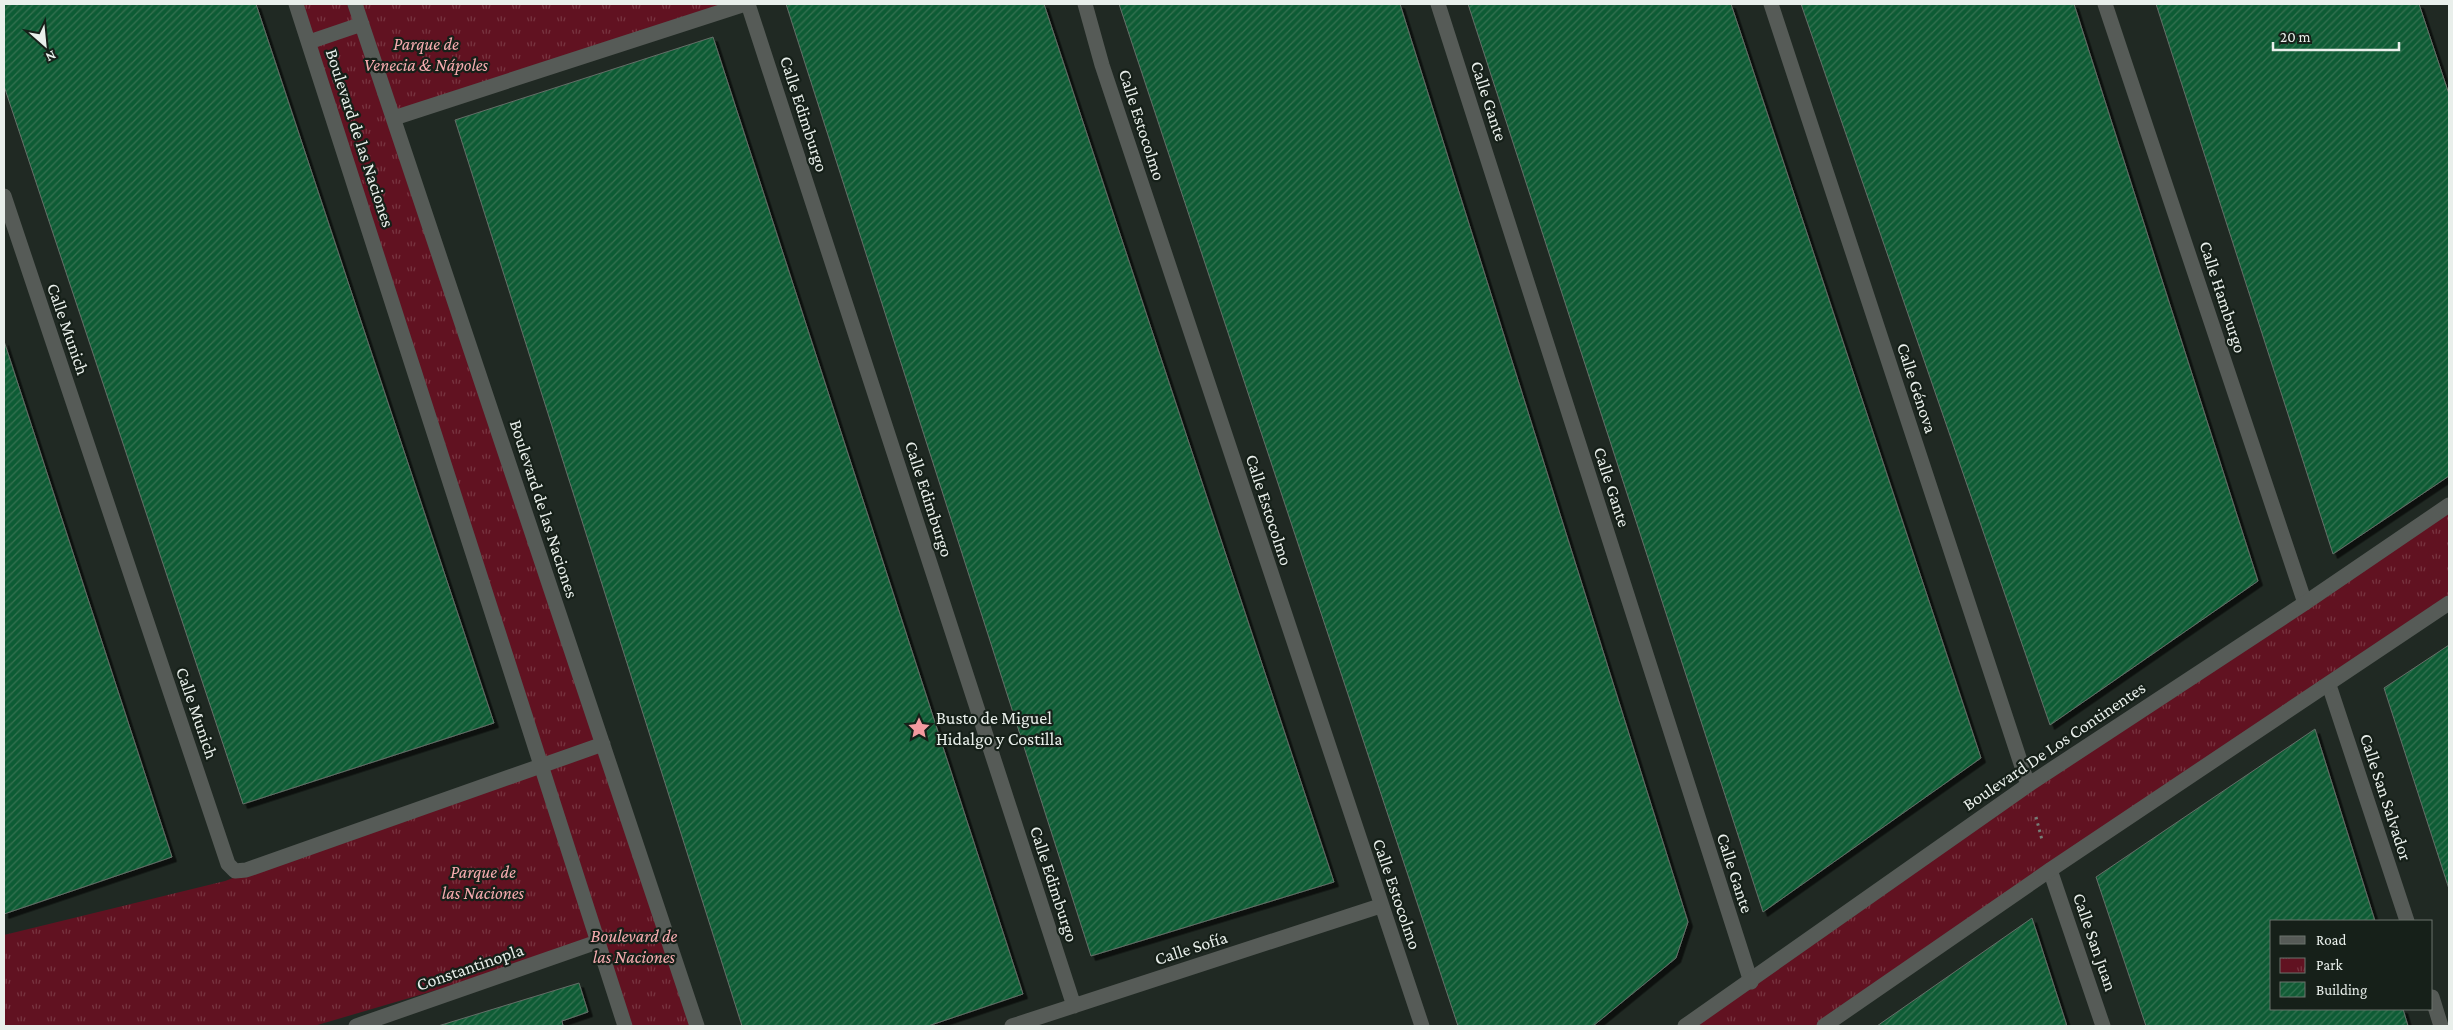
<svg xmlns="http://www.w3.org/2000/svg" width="2453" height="1030" viewBox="0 0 2453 1030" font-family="'Crimson Pro',serif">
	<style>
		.park { fill: url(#park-tufts) }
		.building { fill: url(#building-hatch); stroke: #646f68; filter: url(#shadow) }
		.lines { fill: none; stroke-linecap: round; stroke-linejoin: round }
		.path { stroke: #757d77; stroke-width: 3; stroke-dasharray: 2.5 4; stroke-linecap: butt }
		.minor { stroke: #565b57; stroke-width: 15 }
		.tertiary { stroke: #565b57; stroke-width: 15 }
		.labels { text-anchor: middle; stroke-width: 4.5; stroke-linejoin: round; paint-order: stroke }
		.park-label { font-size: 18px; font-style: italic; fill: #f7acb0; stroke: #162019 }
		.street-label { font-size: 18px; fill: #e9efeb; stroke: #162019 }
		.poi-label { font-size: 18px; fill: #e9efeb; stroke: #162019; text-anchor: start }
	</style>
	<defs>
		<pattern id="park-tufts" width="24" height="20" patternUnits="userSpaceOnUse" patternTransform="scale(1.25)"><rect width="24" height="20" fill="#611221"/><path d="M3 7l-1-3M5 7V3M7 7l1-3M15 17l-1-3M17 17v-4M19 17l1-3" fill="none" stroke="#783541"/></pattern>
		<pattern id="building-hatch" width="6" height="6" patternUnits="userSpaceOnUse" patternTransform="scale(1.25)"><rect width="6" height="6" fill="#115b35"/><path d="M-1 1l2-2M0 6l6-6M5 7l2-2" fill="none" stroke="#347352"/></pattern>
		<filter id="shadow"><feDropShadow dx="4.5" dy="4.5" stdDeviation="0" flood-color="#0009"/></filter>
	</defs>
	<rect width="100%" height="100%" fill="#202923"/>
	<path class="park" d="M 297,4 L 745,4 L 394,118 L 697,1026 L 626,1026 L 597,943 L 314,1026 L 4,1026 L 4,935 L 225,881 L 540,765 Z
		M 2449,506 L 2449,605 L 1824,1026 L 1687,1026 Z"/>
	<path class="building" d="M 4,4 L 256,4 L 494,723 L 243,804 L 4,86 Z
		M 786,4 L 1044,4 L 1334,882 L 1091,956 Z
		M 1119,4 L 1400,4 L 1688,922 L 1676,958 L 1593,1026 L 1458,1026 Z
		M 1468,4 L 1731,4 L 1981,758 L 1763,912 Z
		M 1801,4 L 2074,4 L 2258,581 L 2050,725 Z
		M 2156,4 L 2419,4 L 2449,94 L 2449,476 L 2333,554 Z
		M 713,37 L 1023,994 L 928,1026 L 742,1026 L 455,120 Z
		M 4,341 L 172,857 L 4,914 Z
		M 2449,645 L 2449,889 L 2384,688 Z
		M 2315,729 L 2375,921 L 2272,921 L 2272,1009 L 2403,1009 L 2408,1026 L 2146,1026 L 2096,877 Z
		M 2032,918 L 2067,1026 L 1877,1026 Z
		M 579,983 L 588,1012 L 562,1021 L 563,1026 L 438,1026 Z"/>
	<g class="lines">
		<path class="path" d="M 2036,817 L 2042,840"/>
		<path class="minor" d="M 296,4 L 625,1026
			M 355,4 L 697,1026
			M 748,4 L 1074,1006
			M 1085,4 L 1102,65 L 1422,1026
			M 1438,4 L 1751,982
			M 1771,4 L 2028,785
			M 2105,4 L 2305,603
			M 309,42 L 362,24
			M 394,118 L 745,4
			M 4,196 L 228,864 L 235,871 L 246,870 L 603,744
			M 2329,685 L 2407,921
			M 2050,870 L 2103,1026
			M 2432,997 L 2441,1026
			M 356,1026 L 597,942
			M 1012,1026 L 1380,906"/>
		<path class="tertiary" d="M 1685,1026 L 2028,785 L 2305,603 L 2449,505
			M 1824,1026 L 2050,870 L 2449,603"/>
	</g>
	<defs>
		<symbol id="sight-bare" viewBox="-9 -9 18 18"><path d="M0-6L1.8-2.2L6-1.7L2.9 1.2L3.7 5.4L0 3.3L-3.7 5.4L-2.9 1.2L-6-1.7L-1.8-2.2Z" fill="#f49aa0" stroke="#162019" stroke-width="2.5" paint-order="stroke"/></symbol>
	</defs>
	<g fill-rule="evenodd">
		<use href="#sight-bare" x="903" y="712" width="32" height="32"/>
	</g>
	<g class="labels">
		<g class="park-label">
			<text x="426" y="50">Parque de<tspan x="426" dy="21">Venecia &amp; Nápoles</tspan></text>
			<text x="483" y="878">Parque de<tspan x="483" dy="21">las Naciones</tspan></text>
			<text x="634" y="942">Boulevard de<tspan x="634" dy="21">las Naciones</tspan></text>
		</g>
		<g class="street-label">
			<text transform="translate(1489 101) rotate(72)" y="6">Calle Gante</text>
			<text transform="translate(804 114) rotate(72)" y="6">Calle Edimburgo</text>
			<text transform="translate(1142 125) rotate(72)" y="6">Calle Estocolmo</text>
			<text transform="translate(360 138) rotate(72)" y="6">Boulevard de las Naciones</text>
			<text transform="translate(2223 297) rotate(72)" y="6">Calle Hamburgo</text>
			<text transform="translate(68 329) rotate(71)" y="6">Calle Munich</text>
			<text transform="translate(1917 388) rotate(72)" y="6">Calle Génova</text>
			<text transform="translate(1612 487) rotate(72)" y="6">Calle Gante</text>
			<text transform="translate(929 499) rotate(72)" y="6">Calle Edimburgo</text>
			<text transform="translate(544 509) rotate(72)" y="6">Boulevard de las Naciones</text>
			<text transform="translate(1269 510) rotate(72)" y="6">Calle Estocolmo</text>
			<text transform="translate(197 713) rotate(71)" y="6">Calle Munich</text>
			<text transform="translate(2054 746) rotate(-34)" y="6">Boulevard De Los Continentes</text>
			<text transform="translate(2386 797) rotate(72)" y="6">Calle San Salvador</text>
			<text transform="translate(1735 873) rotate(72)" y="6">Calle Gante</text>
			<text transform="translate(1054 884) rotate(72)" y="6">Calle Edimburgo</text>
			<text transform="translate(1397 894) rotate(71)" y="6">Calle Estocolmo</text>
			<text transform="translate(2095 942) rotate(71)" y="6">Calle San Juan</text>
			<text transform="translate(1191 948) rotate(-18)" y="6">Calle Sofía</text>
			<text transform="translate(470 967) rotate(-19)" y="6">Constantinopla</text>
		</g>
		<g class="poi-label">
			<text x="936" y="724">Busto de Miguel<tspan x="936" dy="21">Hidalgo y Costilla</tspan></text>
		</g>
	</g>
	<rect width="2453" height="1030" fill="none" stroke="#e9efeb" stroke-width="10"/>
	<rect x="2270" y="920" width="162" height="90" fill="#162019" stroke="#6a736d"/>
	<rect x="2280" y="936" width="25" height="8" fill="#565b57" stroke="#6a736d"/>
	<text x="2316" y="945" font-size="15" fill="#e9efeb">Road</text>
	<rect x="2280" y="958" width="25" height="15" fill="url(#park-tufts)" stroke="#6a736d"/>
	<text x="2316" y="970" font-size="15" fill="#e9efeb">Park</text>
	<rect x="2280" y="982" width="25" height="15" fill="url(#building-hatch)" stroke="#6a736d"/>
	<text x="2316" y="995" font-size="15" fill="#e9efeb">Building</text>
	<g transform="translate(45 45) rotate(153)" stroke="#162019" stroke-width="4" paint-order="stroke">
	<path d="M0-4L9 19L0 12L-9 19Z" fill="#e9efeb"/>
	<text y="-8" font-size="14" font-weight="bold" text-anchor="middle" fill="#e9efeb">N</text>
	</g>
	<path d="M2273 42v8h126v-8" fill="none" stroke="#e9efeb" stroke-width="2.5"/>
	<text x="2280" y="42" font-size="15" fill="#e9efeb" stroke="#162019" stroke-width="4" paint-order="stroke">20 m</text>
</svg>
